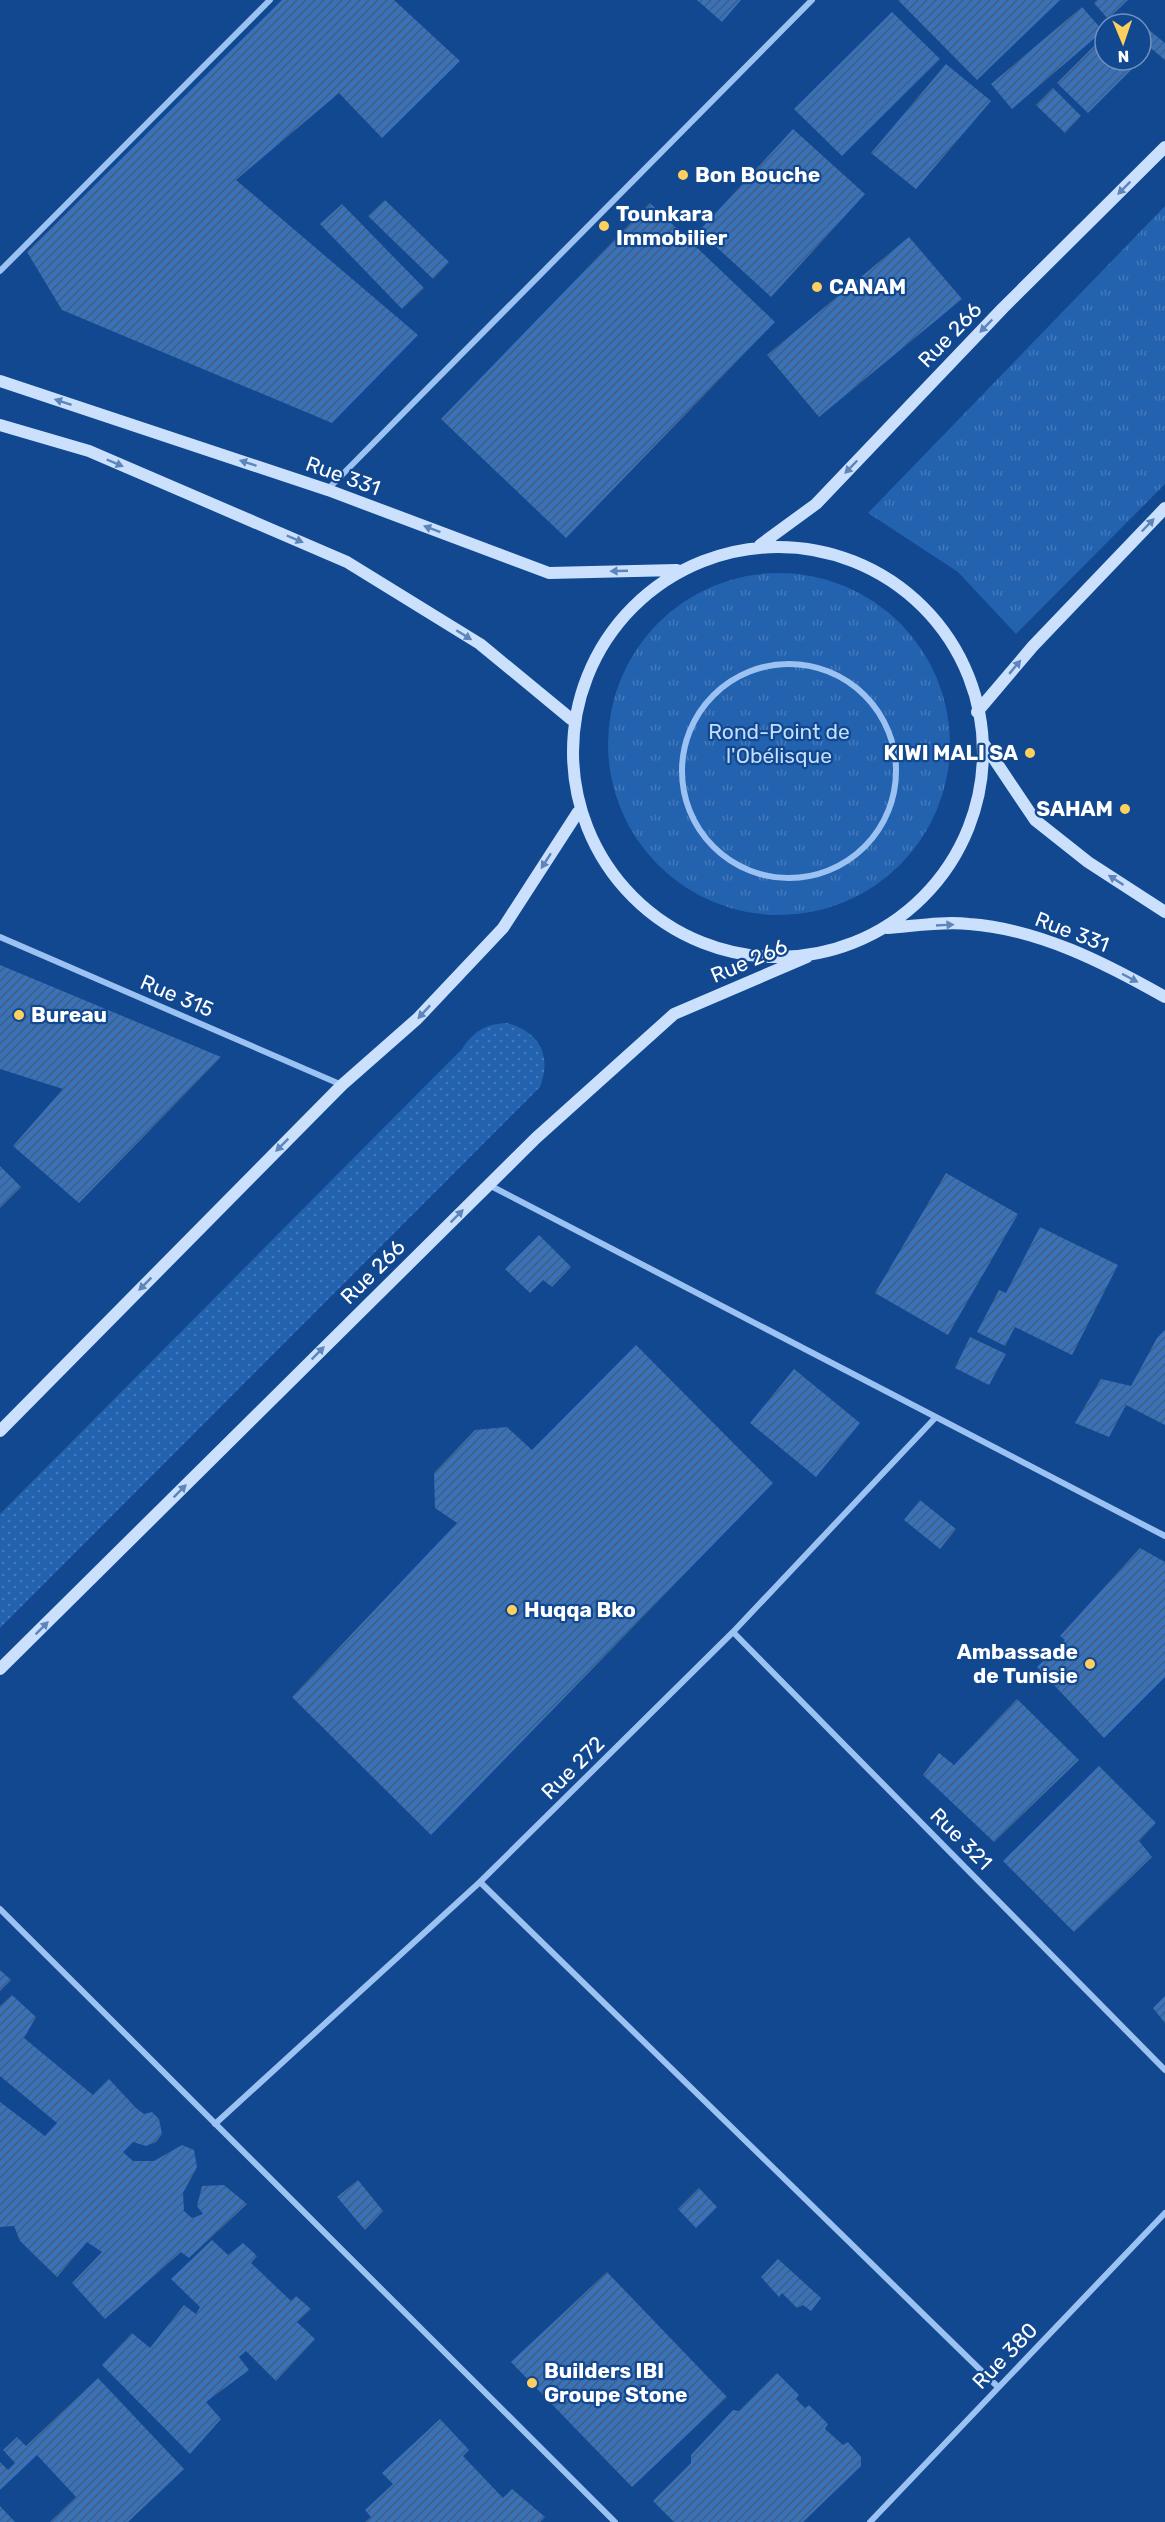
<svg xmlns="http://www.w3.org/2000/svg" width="1165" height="2522" viewBox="0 0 1165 2522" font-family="Rubik,sans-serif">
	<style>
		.grass { fill: url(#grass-dots) }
		.park { fill: url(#park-tufts) }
		.building { fill: url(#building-hatch) }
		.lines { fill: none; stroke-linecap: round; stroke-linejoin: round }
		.street { stroke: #9bc2f2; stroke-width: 6 }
		.secondary { stroke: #cae0fc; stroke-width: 12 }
		.oneway { fill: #5b85bb }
		.poi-dot { fill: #ffd05d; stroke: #114890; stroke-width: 2 }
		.labels { text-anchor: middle; stroke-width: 4.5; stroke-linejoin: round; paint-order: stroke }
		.poi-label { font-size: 21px; font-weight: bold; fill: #fff; stroke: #114890; text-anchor: start }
		.street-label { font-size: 21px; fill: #fff; stroke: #114890 }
		.park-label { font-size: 21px; fill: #c3ddfd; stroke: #114890 }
	</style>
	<defs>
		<pattern id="grass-dots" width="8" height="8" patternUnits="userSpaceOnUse" patternTransform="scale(1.5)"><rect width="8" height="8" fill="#2362af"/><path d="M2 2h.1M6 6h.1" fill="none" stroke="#447abb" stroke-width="1.8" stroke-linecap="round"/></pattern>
		<pattern id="park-tufts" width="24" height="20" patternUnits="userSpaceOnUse" patternTransform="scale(1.5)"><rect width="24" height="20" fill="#2362af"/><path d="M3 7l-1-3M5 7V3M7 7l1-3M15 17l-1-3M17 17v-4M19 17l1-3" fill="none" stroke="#447abb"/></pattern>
		<pattern id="building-hatch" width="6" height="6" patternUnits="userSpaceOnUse" patternTransform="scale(1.5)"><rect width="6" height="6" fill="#3972b9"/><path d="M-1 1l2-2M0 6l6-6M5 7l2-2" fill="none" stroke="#435d7d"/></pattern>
	</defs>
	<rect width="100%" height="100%" fill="#114890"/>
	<path class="grass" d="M 507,1023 C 540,1032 552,1056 540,1087 L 0,1628 L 0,1514 L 462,1049 C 474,1031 485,1024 507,1023 Z"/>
	<path class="park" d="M 1165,206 L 1165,484 L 1016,634 L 958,572 L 868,513 Z
		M608 744a171 171 0 1 1 342 0a171 171 0 1 1-342 0Z"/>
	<path class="building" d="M 282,0 L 394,0 L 460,61 L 382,138 L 339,93 L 236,180 L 418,335 L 332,423 L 62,310 L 27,252 Z
		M 697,0 L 741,0 L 722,22 Z
		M 898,0 L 1060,0 L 977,80 Z
		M 1097,0 L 1128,0 L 1108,19 L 1094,3 Z
		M 1082,7 L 1103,31 L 1012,109 L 991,84 Z
		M 892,12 L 940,59 L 842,156 L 794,109 Z
		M 1133,17 L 1165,43 L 1165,60 L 1141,40 L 1141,24 L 1127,24 Z
		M 1105,35 L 1105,60 L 1141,60 L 1088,113 L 1057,83 Z
		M 946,64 L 991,101 L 916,189 L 871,153 Z
		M 1053,88 L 1081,116 L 1065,133 L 1036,105 Z
		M 793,129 L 865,194 L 771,297 L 699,231 Z
		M 385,200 L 449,262 L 433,279 L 368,216 Z
		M 650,203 L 775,322 L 566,538 L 441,419 Z
		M 342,204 L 424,288 L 402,309 L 320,224 Z
		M 909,237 L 962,299 L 819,417 L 767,355 Z
		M 0,965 L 221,1057 L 79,1203 L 13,1146 L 63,1089 L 0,1069 Z
		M 0,1166 L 21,1187 L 0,1208 Z
		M 946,1173 L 1018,1214 L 948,1335 L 875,1293 Z
		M 1040,1227 L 1118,1265 L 1072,1355 L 1015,1327 L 1005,1346 L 977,1332 L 999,1290 L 1006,1293 Z
		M 539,1235 L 571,1267 L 552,1287 L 543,1280 L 530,1293 L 505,1269 Z
		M 1165,1330 L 1165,1425 L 1126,1405 L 1109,1437 L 1075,1423 L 1101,1379 L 1131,1386 L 1157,1338 Z
		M 970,1337 L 1006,1354 L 989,1385 L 955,1368 Z
		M 636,1345 L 773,1483 L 431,1835 L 292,1697 L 457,1523 L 435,1508 L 434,1473 L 475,1430 L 507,1427 L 532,1450 Z
		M 794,1369 L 860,1423 L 816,1477 L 750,1423 Z
		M 920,1500 L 956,1529 L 940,1549 L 904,1520 Z
		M 1140,1548 L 1165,1562 L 1165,1677 L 1104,1738 L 1037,1667 L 1065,1640 L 1060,1636 Z
		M 1017,1699 L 1079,1760 L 994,1842 L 923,1775 L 939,1753 L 954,1765 Z
		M 1099,1766 L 1156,1823 L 1139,1841 L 1152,1857 L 1074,1932 L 1003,1861 Z
		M 0,1970 L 11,1980 L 0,1991 Z
		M 12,1995 L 36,2017 L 24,2038 L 93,2095 L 109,2079 L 136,2108 L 144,2114 L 152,2112 L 159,2119 L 162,2134 L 156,2142 L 146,2146 L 133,2142 L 123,2152 L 133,2161 L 154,2161 L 182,2145 L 194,2150 L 197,2167 L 183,2193 L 184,2211 L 192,2218 L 203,2214 L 197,2206 L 202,2186 L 224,2185 L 247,2204 L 189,2258 L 181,2252 L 105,2319 L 72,2283 L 102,2252 L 87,2242 L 57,2277 L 20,2241 L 14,2226 L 0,2227 L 0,2102 L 45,2136 L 57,2123 L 0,2076 L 0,2006 Z
		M 1165,1996 L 1165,2023 L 1153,2008 Z
		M 358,2180 L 383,2211 L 365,2230 L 337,2197 Z
		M 699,2188 L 717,2207 L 696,2228 L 678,2209 Z
		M 212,2240 L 228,2255 L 243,2243 L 257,2256 L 251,2263 L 291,2301 L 296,2296 L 311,2309 L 297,2322 L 315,2339 L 276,2381 L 246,2351 L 239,2357 L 249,2370 L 206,2402 L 221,2419 L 190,2454 L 102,2365 L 132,2333 L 150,2348 L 184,2305 L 196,2314 L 200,2307 L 171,2279 Z
		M 778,2259 L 821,2298 L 811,2311 L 803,2305 L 797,2308 L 782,2293 L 779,2297 L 761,2277 Z
		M 607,2272 L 727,2397 L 632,2487 L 511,2362 Z
		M 777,2373 L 799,2395 L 796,2399 L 805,2408 L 809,2405 L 828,2424 L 825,2429 L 843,2445 L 848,2442 L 861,2457 L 861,2466 L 803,2522 L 674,2522 L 653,2501 L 691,2463 L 691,2455 L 733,2410 L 739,2411 Z
		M 98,2378 L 184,2469 L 128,2522 L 50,2522 L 76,2497 L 37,2455 L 0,2490 L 0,2462 L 8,2470 L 15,2463 L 3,2450 L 17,2437 L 26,2446 Z
		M 440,2419 L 469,2450 L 463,2456 L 503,2498 L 512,2489 L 545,2517 L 540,2522 L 365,2522 L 371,2517 L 365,2510 L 393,2484 L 382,2473 Z
		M 0,2506 L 15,2522 L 0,2522 Z"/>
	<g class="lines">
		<path class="street" d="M 0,271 L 270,0
			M 328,489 L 812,0
			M682 771a107 107 0 1 1 214 0a107 107 0 1 1-214 0Z
			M 0,937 L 342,1085
			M 489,1185 L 1165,1536
			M 733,1632 L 1165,2070
			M 480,1882 L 998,2387
			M 0,1909 L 615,2522
			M 215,2124 L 480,1882 L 733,1632 L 936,1417
			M 870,2522 L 1165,2213"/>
		<path class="secondary" d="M 0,381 L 328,490 L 549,573 L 677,570
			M 0,425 L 89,451 L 347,562 L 480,644 L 571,719
			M 760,545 L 816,504 L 1003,308 L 1165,147
			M573 752a205 205 0 1 1 410 0a205 205 0 1 1-410 0Z
			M 977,712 L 1033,646 L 1165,508
			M 984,744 L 1035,820 L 1088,862 L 1165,912
			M 887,928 C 914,926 943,921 969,924 C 1039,929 1105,963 1165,997
			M 0,1431 L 342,1085 L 417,1019 L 503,928 L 578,812
			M 0,1669 L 536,1138 L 674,1014 L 807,957"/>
	</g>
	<defs><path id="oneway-solid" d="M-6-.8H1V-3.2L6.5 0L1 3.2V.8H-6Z" transform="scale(1.5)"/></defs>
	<g class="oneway">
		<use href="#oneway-solid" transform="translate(1124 188) rotate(135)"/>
		<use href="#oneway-solid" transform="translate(986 326) rotate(134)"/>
		<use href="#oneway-solid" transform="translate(63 402) rotate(-162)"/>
		<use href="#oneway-solid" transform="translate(115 463) rotate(23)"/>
		<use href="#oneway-solid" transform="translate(248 463) rotate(-162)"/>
		<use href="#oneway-solid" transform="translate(851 467) rotate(134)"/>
		<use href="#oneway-solid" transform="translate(1148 525) rotate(-46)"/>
		<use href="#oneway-solid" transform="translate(432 529) rotate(-159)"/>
		<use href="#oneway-solid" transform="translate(295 539) rotate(23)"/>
		<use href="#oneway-solid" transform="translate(619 571) rotate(178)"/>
		<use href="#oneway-solid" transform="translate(464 635) rotate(32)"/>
		<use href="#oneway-solid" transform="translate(1015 667) rotate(-50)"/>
		<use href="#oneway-solid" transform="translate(546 861) rotate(123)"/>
		<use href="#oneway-solid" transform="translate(1116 880) rotate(-147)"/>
		<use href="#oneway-solid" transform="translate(945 925) rotate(-3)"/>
		<use href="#oneway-solid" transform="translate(1130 978) rotate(28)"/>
		<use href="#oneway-solid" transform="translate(424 1012) rotate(133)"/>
		<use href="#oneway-solid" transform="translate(282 1145) rotate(135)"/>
		<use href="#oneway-solid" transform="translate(457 1216) rotate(-45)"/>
		<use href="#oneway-solid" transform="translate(145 1284) rotate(135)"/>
		<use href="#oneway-solid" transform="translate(318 1353) rotate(-45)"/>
		<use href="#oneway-solid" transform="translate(180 1491) rotate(-45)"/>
		<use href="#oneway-solid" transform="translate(42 1628) rotate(-45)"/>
	</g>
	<g class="poi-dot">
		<circle cx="683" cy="175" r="6"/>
		<circle cx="604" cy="226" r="6"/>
		<circle cx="817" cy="287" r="6"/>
		<circle cx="1030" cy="753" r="6"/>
		<circle cx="1125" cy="809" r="6"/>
		<circle cx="19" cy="1015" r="6"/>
		<circle cx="512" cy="1610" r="6"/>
		<circle cx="1090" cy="1664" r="6"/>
		<circle cx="532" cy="2383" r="6"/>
	</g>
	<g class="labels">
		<g class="poi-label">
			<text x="695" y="182">Bon Bouche</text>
			<text x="616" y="221">Tounkara<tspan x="616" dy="24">Immobilier</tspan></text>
			<text x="829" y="294">CANAM</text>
			<text x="1018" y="760" text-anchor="end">KIWI MALI SA</text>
			<text x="1113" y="816" text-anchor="end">SAHAM</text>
			<text x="31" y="1022">Bureau</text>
			<text x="524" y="1617">Huqqa Bko</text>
			<text x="1078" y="1659" text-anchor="end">Ambassade<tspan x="1078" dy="24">de Tunisie</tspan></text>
			<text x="544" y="2378">Builders IBI<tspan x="544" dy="24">Groupe Stone</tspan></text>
		</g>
		<g class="street-label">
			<text transform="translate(950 335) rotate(-46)" y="7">Rue 266</text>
			<text transform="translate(343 476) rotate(20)" y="7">Rue 331</text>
			<text transform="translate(1072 932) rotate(21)" y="7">Rue 331</text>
			<text transform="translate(749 961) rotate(-23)" y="7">Rue 266</text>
			<text transform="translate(177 996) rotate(23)" y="7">Rue 315</text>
			<text transform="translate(373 1272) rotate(-45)" y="7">Rue 266</text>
			<text transform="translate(573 1768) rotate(-45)" y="7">Rue 272</text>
			<text transform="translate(961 1839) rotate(45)" y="7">Rue 321</text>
			<text transform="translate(1005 2356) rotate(-46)" y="7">Rue 380</text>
		</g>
		<g class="park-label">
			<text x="779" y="739">Rond-Point de<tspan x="779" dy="24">l'Obélisque</tspan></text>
		</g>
	</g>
	<g transform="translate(1123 42) rotate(178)"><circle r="28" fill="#114890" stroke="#7091bc" stroke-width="1.5"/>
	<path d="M0-4.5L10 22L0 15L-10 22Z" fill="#ffd05d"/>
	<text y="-9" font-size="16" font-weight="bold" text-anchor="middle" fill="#ffffff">N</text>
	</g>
</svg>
